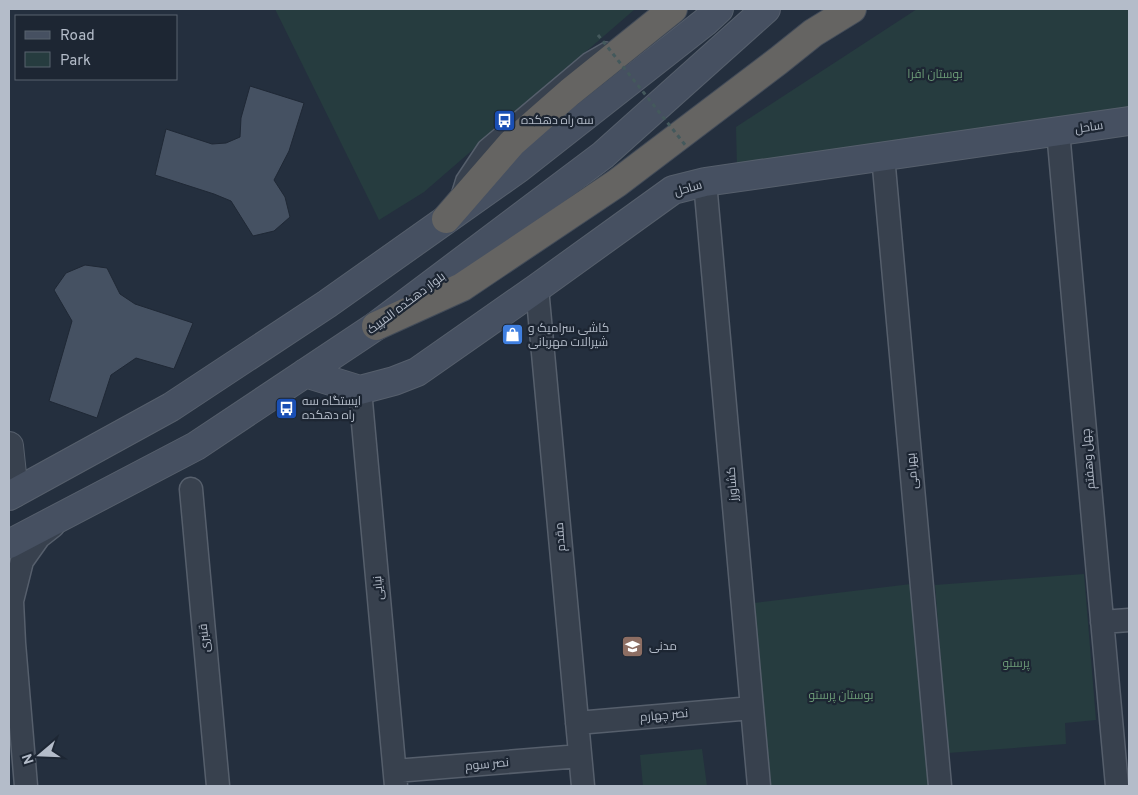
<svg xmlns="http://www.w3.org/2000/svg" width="1138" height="795" viewBox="0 0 1138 795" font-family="Overpass,Cairo,sans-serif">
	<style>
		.green { fill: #263c3f }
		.building { fill: #455162; stroke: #1f2835 }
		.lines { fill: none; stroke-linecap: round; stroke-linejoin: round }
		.service-casing { stroke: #565f6c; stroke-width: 14 }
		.minor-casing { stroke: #565f6c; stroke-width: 25 }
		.tertiary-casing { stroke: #565f6c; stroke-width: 30 }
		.secondary-casing { stroke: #565f6c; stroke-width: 30 }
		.trunk-casing { stroke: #434c59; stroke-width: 30 }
		.service { stroke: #38414e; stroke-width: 11 }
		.minor { stroke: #38414e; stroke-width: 22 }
		.tertiary { stroke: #38414e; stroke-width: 28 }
		.secondary { stroke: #465061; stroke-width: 28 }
		.trunk { stroke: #656462; stroke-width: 28 }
		.path-bridge { stroke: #44595c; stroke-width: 3; stroke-dasharray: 4 4; stroke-linecap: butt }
		.labels { text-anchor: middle; stroke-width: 4.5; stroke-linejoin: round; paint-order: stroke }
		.park-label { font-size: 12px; fill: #6b9a76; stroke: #1d2633 }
		.poi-label { font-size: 12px; fill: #b4bcc9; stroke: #1d2633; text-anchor: start }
		.street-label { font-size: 12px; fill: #b4bcc9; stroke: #1d2633 }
	</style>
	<rect width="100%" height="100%" fill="#242f3e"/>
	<path class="green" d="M 275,9 L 635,9 L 424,192 L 379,220 Z
		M 917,9 L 1129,9 L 1129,111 L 737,169 L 736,127 Z
		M 1084,574 L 1096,720 L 1065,723 L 1066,744 L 948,753 L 935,585 Z
		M 911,584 L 928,786 L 771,786 L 754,603 Z
		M 702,749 L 707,786 L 643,786 L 640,755 Z"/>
	<path class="building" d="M 250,86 L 304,103 L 289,151 L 274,180 L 285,197 L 290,217 L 274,231 L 253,236 L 231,201 L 214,194 L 155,175 L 166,129 L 212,144 L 226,143 L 240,137 L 241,118 Z
		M 85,265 L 107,268 L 120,294 L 135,304 L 193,323 L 174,369 L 136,358 L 111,375 L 97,418 L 49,401 L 72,321 L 54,290 L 66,273 Z"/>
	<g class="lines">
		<defs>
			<path id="service" d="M 457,195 L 462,179 L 484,146 L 587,59 L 606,48"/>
			<path id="minor" d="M 1058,131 L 1117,786
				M 883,156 L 940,786
				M 705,182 L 759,786
				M 537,288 L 583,786
				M 360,390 L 396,786
				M 191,489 L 218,786
				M 1102,622 L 1129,620
				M 577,723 L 752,708
				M 395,771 L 580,756
				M 26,786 L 14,643 L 12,601 L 22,561 L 39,537 L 53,526"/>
			<path id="tertiary" d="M 9,446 L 14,493"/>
			<path id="secondary" d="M 305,373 L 360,390 L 394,381 L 417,372 L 537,288 L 673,190 L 705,182 L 1129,121
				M 9,496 L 171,407 L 327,304 L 519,168 L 705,22 L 719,9
				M 9,544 L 196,446 L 376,326 L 603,155 L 766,9"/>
			<path id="trunk" d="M 446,219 L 512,143 L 570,92 L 673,9
				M 376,326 L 462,287 L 617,183 L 778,61 L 813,33 L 852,9"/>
		</defs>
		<use href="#service" class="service-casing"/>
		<use href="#minor" class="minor-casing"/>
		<use href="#tertiary" class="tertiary-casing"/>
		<use href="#secondary" class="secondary-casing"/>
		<use href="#trunk" class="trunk-casing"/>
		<use href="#service" class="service"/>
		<use href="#minor" class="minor"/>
		<use href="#tertiary" class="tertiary"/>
		<use href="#secondary" class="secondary"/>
		<use href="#trunk" class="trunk"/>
		<path class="path-bridge" d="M 598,35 L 686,146"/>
	</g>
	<defs>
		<symbol id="bus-square" viewBox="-11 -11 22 22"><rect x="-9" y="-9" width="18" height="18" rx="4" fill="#1a4fb4" stroke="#1d2633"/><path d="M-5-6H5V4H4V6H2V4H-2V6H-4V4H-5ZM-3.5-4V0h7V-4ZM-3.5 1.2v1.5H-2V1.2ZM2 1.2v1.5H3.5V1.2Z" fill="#fff"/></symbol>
		<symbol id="shop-square" viewBox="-11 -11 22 22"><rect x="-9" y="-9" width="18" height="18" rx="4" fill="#3f7fe0" stroke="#1d2633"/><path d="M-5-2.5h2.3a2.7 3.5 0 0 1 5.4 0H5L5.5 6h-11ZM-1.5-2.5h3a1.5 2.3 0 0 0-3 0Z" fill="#fff"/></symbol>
		<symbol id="school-square" viewBox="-11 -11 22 22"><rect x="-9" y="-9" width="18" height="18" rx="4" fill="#8d6e63" stroke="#1d2633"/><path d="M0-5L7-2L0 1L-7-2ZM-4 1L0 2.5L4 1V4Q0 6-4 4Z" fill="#fff"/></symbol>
	</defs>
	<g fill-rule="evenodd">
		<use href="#bus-square" x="492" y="108" width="25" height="25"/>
		<use href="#shop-square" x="500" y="322" width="25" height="25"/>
		<use href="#bus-square" x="274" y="396" width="25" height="25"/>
		<use href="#school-square" x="620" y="634" width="25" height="25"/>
	</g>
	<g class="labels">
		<g class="park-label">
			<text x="935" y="78">بوستان افرا</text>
			<text x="1016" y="667">پرستو</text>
			<text x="841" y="699">بوستان پرستو</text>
		</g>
		<g class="poi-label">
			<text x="521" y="124">سه راه دهکده</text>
			<text x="528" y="332">کاشی سرامیک و<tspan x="528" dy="14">شیرالات مهربانی</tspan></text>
			<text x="302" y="405">ایستگاه سه<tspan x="302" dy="14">راه دهکده</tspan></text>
			<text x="649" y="650">مدنی</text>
		</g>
		<g class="street-label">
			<text transform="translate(1089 127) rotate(-8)" y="4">ساحل</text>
			<text transform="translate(688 188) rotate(-16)" y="4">ساحل</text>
			<text transform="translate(406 303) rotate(-37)" y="4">بلوار دهکده المپیک</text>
			<text transform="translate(1088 459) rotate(-95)" y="4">چهل وهفتم</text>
			<text transform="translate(912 471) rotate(-95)" y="4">بهرامی</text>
			<text transform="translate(732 484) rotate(-95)" y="4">کشاورز</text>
			<text transform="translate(560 537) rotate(-95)" y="4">مقدم</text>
			<text transform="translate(378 588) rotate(-95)" y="4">نیایی</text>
			<text transform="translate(204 638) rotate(-95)" y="4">قنبری</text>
			<text transform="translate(664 715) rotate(-5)" y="4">نصر چهارم</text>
			<text transform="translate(487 764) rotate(-5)" y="4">نصر سوم</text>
		</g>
	</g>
	<rect width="1138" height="795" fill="none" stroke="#b4bcc9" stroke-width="20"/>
	<rect x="15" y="15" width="162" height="65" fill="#1d2633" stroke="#59626f"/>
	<rect x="25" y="31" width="25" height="8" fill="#465061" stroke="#59626f"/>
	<text x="60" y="40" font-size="15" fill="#b4bcc9">Road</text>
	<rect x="25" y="52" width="25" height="15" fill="#263c3f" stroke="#59626f"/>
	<text x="60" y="65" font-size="15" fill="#b4bcc9">Park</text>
	<g transform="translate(40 755) rotate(251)" stroke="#1d2633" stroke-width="4" paint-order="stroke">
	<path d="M0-4L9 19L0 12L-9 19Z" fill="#b4bcc9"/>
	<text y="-8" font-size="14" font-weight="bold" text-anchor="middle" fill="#b4bcc9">N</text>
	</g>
</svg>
